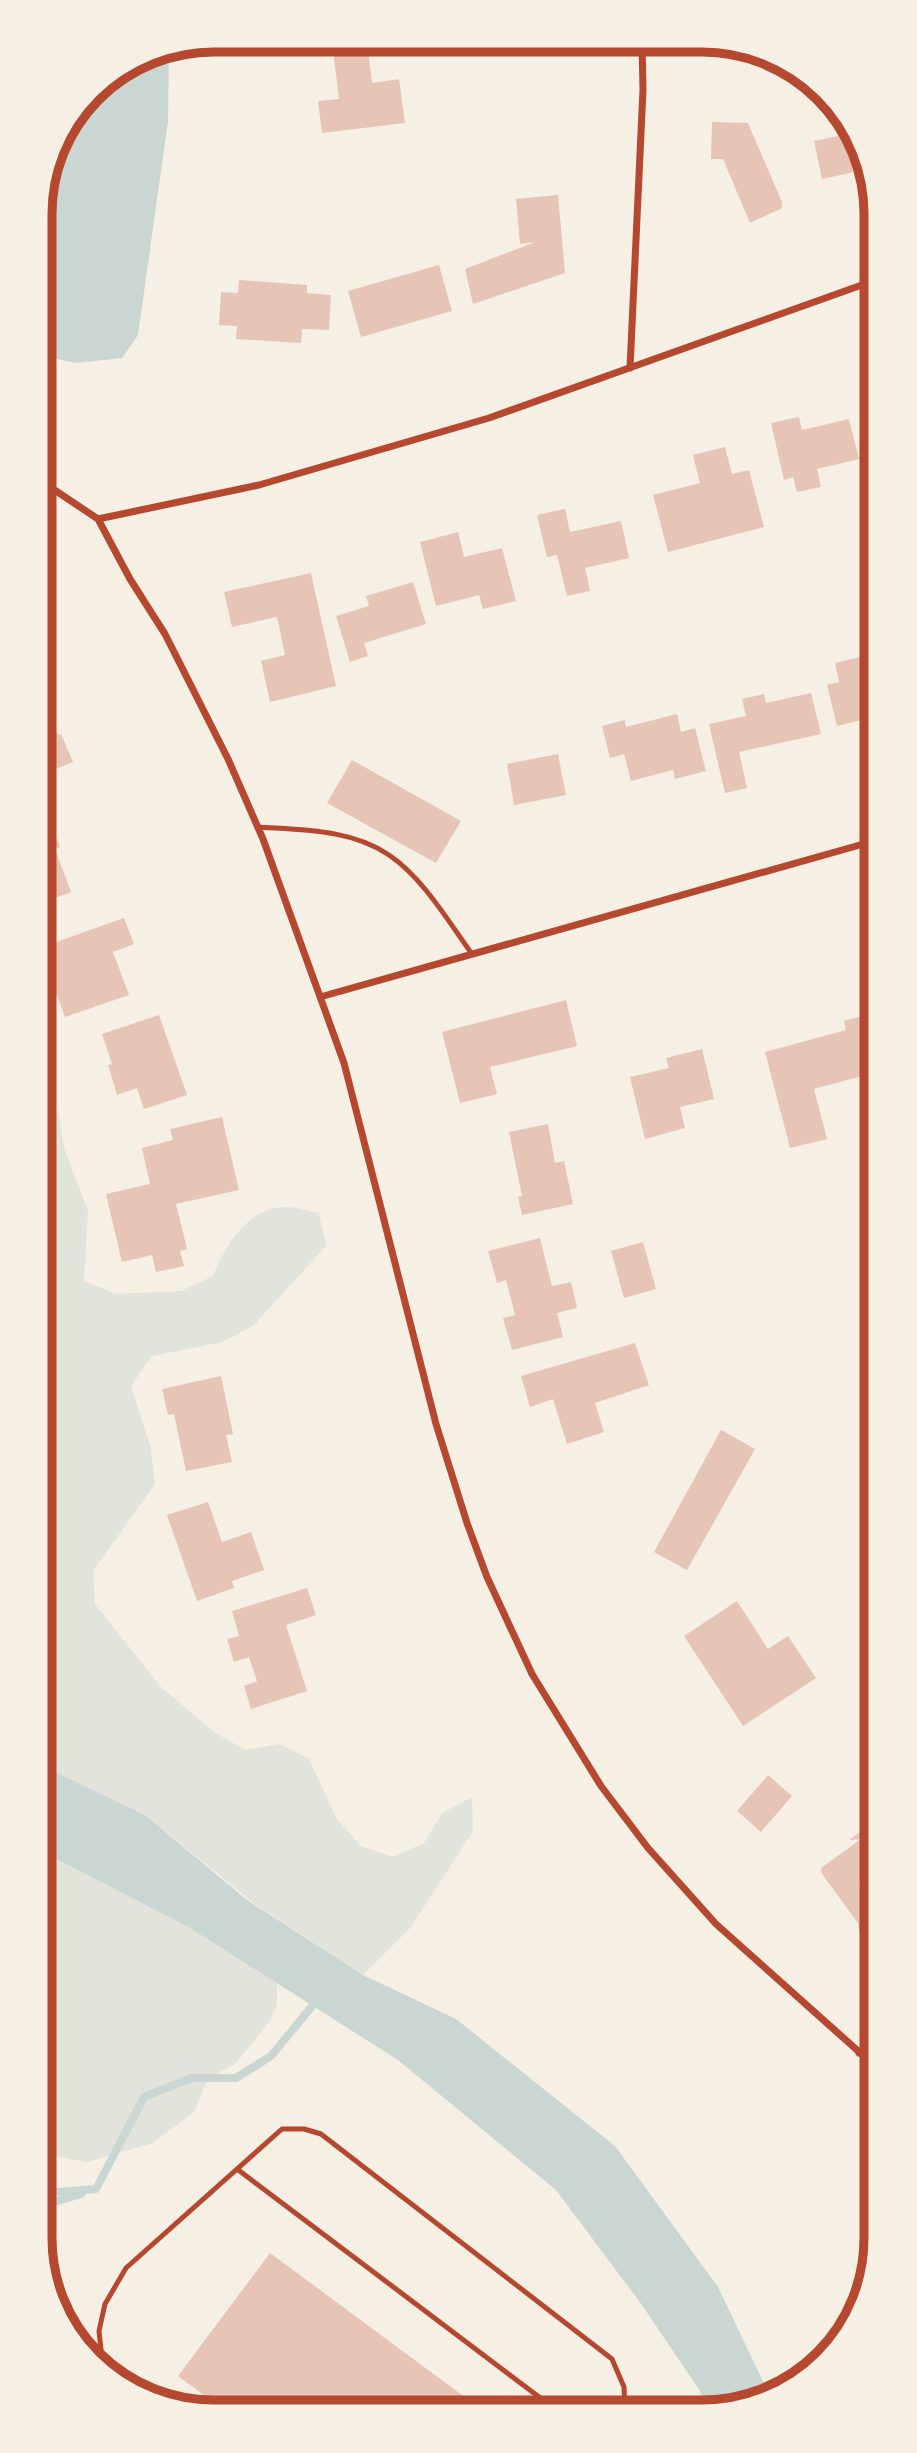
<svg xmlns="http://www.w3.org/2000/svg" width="917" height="2453" viewBox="0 0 917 2453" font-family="'Roboto Serif',serif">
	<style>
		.green { fill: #e2e4dc }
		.water { fill: #c9d6d2 }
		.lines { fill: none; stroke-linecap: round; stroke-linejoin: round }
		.stream { stroke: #c9d6d2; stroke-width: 8 }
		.building { fill: #e6c5b7 }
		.service { stroke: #b5482f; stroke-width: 5 }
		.minor { stroke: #b5482f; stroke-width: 7 }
		.rim { fill: none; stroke: #b5482f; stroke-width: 9 }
	</style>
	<rect width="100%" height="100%" fill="#f6efe4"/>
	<path class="green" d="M 42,1087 L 59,1114 L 64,1148 L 88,1211 L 84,1281 L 116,1294 L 181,1291 L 213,1276 C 225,1247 248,1206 286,1207 C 296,1207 308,1211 319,1213 L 326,1246 L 254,1325 L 223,1342 L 152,1356 L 131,1386 L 151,1449 L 155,1484 L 93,1571 L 95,1604 L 161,1687 L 214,1732 L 245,1750 L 279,1744 L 309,1759 L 337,1819 L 361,1846 L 393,1857 L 424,1843 L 442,1813 L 472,1797 L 473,1831 L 411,1927 L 363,1975 L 256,1905 L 145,1815 L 43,1766 Z
		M 43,1852 L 190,1928 L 277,1983 L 277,2005 L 270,2021 L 237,2062 L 207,2080 L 194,2112 L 153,2143 L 87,2162 L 54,2156 L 44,2150 Z"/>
	<path class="water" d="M 169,49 L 168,121 L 138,335 L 122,358 L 75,363 L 41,355 C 41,305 35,253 41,204 C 48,135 98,63 169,49 Z
		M 43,1766 L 145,1815 L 247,1900 L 363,1975 L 456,2019 L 615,2146 L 718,2287 L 770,2396 L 737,2409 L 706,2409 L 700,2391 L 642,2305 L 556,2190 L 398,2060 L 190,1928 L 43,1852 Z"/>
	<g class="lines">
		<path class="stream" d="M 44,2193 L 96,2189 L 144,2097 L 191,2078 L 236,2078 L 271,2056 L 318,1999
			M 44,2205 L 81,2194"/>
	</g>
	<path class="building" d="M 332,41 L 367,41 L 372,83 L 399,79 L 405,123 L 322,133 L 318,101 L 339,99 Z
		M 712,122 L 748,123 L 782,202 L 782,208 L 750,223 L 723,159 L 711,159 Z
		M 848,134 L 869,172 L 864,173 L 864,170 L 822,179 L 814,141 Z
		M 558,195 L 565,273 L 473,304 L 465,269 L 535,242 L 520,244 L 516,199 Z
		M 439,265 L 452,311 L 361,337 L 348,291 Z
		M 239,280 L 307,285 L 307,293 L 331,295 L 329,330 L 302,329 L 301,343 L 236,339 L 237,326 L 219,325 L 221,292 L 238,293 Z
		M 874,381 L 874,408 L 873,409 L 866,383 Z
		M 799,417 L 802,430 L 849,419 L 859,459 L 817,469 L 821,487 L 797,492 L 793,477 L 784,480 L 771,423 Z
		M 725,447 L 732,474 L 749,470 L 764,527 L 668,552 L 653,495 L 700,483 L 693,455 Z
		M 565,509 L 570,532 L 621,521 L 629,558 L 585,568 L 590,591 L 567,596 L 557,555 L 547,557 L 537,515 Z
		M 458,532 L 464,557 L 502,548 L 516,601 L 483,609 L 479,595 L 436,606 L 420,542 Z
		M 311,573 L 336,686 L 270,702 L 261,661 L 285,655 L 277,617 L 232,627 L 224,592 Z
		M 413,582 L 426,624 L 364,643 L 368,656 L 350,662 L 336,616 L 369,606 L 366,596 Z
		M 869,655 L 874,668 L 874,717 L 837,726 L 827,685 L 839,682 L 835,663 Z
		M 811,693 L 821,734 L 739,752 L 747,788 L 725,793 L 709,724 L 746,716 L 742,699 L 764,694 L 766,703 Z
		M 677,714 L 681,732 L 695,728 L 706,771 L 675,779 L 673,770 L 631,781 L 624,754 L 610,758 L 602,726 L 625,720 L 626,727 Z
		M 41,717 L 45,725 L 52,722 L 58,735 L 61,734 L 73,762 L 41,775 Z
		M 558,754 L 566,795 L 514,805 L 507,764 Z
		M 352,760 L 461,821 L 436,863 L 327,803 Z
		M 49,819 L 60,847 L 55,849 L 71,892 L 42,903 L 42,822 Z
		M 124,918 L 134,944 L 113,952 L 129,995 L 65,1017 L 49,974 L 44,975 L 42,968 L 42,947 Z
		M 566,1000 L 577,1046 L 490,1067 L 497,1094 L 460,1103 L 442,1032 Z
		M 159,1015 L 187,1095 L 144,1109 L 137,1088 L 117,1095 L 108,1065 L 112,1064 L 102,1034 Z
		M 866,1015 L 875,1043 L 875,1087 L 869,1088 L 866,1075 L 814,1089 L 827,1139 L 790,1148 L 765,1052 L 846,1030 L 844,1021 Z
		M 702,1049 L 714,1099 L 680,1107 L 685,1128 L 645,1139 L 630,1077 L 669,1068 L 666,1058 Z
		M 222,1117 L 239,1190 L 176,1204 L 187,1249 L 180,1251 L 184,1266 L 156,1272 L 152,1255 L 122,1262 L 106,1194 L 150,1184 L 142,1148 L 173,1140 L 170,1129 Z
		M 548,1124 L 555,1163 L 564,1161 L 573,1204 L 522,1215 L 518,1197 L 522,1196 L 509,1132 Z
		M 540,1238 L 552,1286 L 571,1282 L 577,1308 L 557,1313 L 563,1337 L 512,1350 L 503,1318 L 515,1315 L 506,1280 L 497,1283 L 488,1251 Z
		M 643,1242 L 656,1289 L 624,1298 L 611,1251 Z
		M 635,1343 L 649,1385 L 595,1403 L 604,1432 L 567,1444 L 553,1399 L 530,1407 L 521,1376 Z
		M 221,1376 L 233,1434 L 226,1435 L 232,1462 L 186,1471 L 174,1414 L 168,1415 L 162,1389 Z
		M 721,1430 L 755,1449 L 687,1570 L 654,1552 Z
		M 208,1502 L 222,1542 L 251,1532 L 264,1570 L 232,1581 L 234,1588 L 197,1601 L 167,1515 Z
		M 307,1588 L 316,1615 L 286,1625 L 307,1691 L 251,1709 L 244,1686 L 257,1681 L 249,1657 L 234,1662 L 227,1639 L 239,1636 L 232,1611 Z
		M 737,1601 L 768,1649 L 788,1636 L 816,1678 L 743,1726 L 684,1636 Z
		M 768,1775 L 792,1796 L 761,1832 L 737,1811 Z
		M 876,1821 L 876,1868 L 859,1880 L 867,1946 L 860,1935 L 858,1923 L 822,1874 L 821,1868 L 861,1839 L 849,1840 Z
		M 270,2253 L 481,2409 L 223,2409 L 178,2376 Z"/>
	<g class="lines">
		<path class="service" d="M 257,827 C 301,830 351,829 389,855 C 423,878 448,921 472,954
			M 237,2169 L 555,2409
			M 103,2368 L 99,2331 L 105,2304 L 126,2268 L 282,2129 L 304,2129 L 321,2134 L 612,2359 L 624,2387 L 625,2409
			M 214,2409 L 218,2405"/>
		<path class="minor" d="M 630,368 L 643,90 L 642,43
			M 41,481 L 98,519 L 130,579 L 165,634 L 228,759 L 263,839 L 344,1063 L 436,1424 L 467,1523 L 487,1577 L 532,1674 L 601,1786 L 648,1848 L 716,1924 L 876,2067
			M 98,519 L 259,485 L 489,418 L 873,281
			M 320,997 L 874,841
			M 859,2053 L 876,2037"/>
	</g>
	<path d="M0 0H917V2453H0ZM214 52H702A162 162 0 0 1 864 214V2238A162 162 0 0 1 702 2400H214A162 162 0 0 1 52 2238V214A162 162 0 0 1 214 52Z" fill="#f6efe4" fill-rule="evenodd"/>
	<path class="rim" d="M214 52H702A162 162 0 0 1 864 214V2238A162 162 0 0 1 702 2400H214A162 162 0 0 1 52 2238V214A162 162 0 0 1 214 52Z"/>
</svg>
